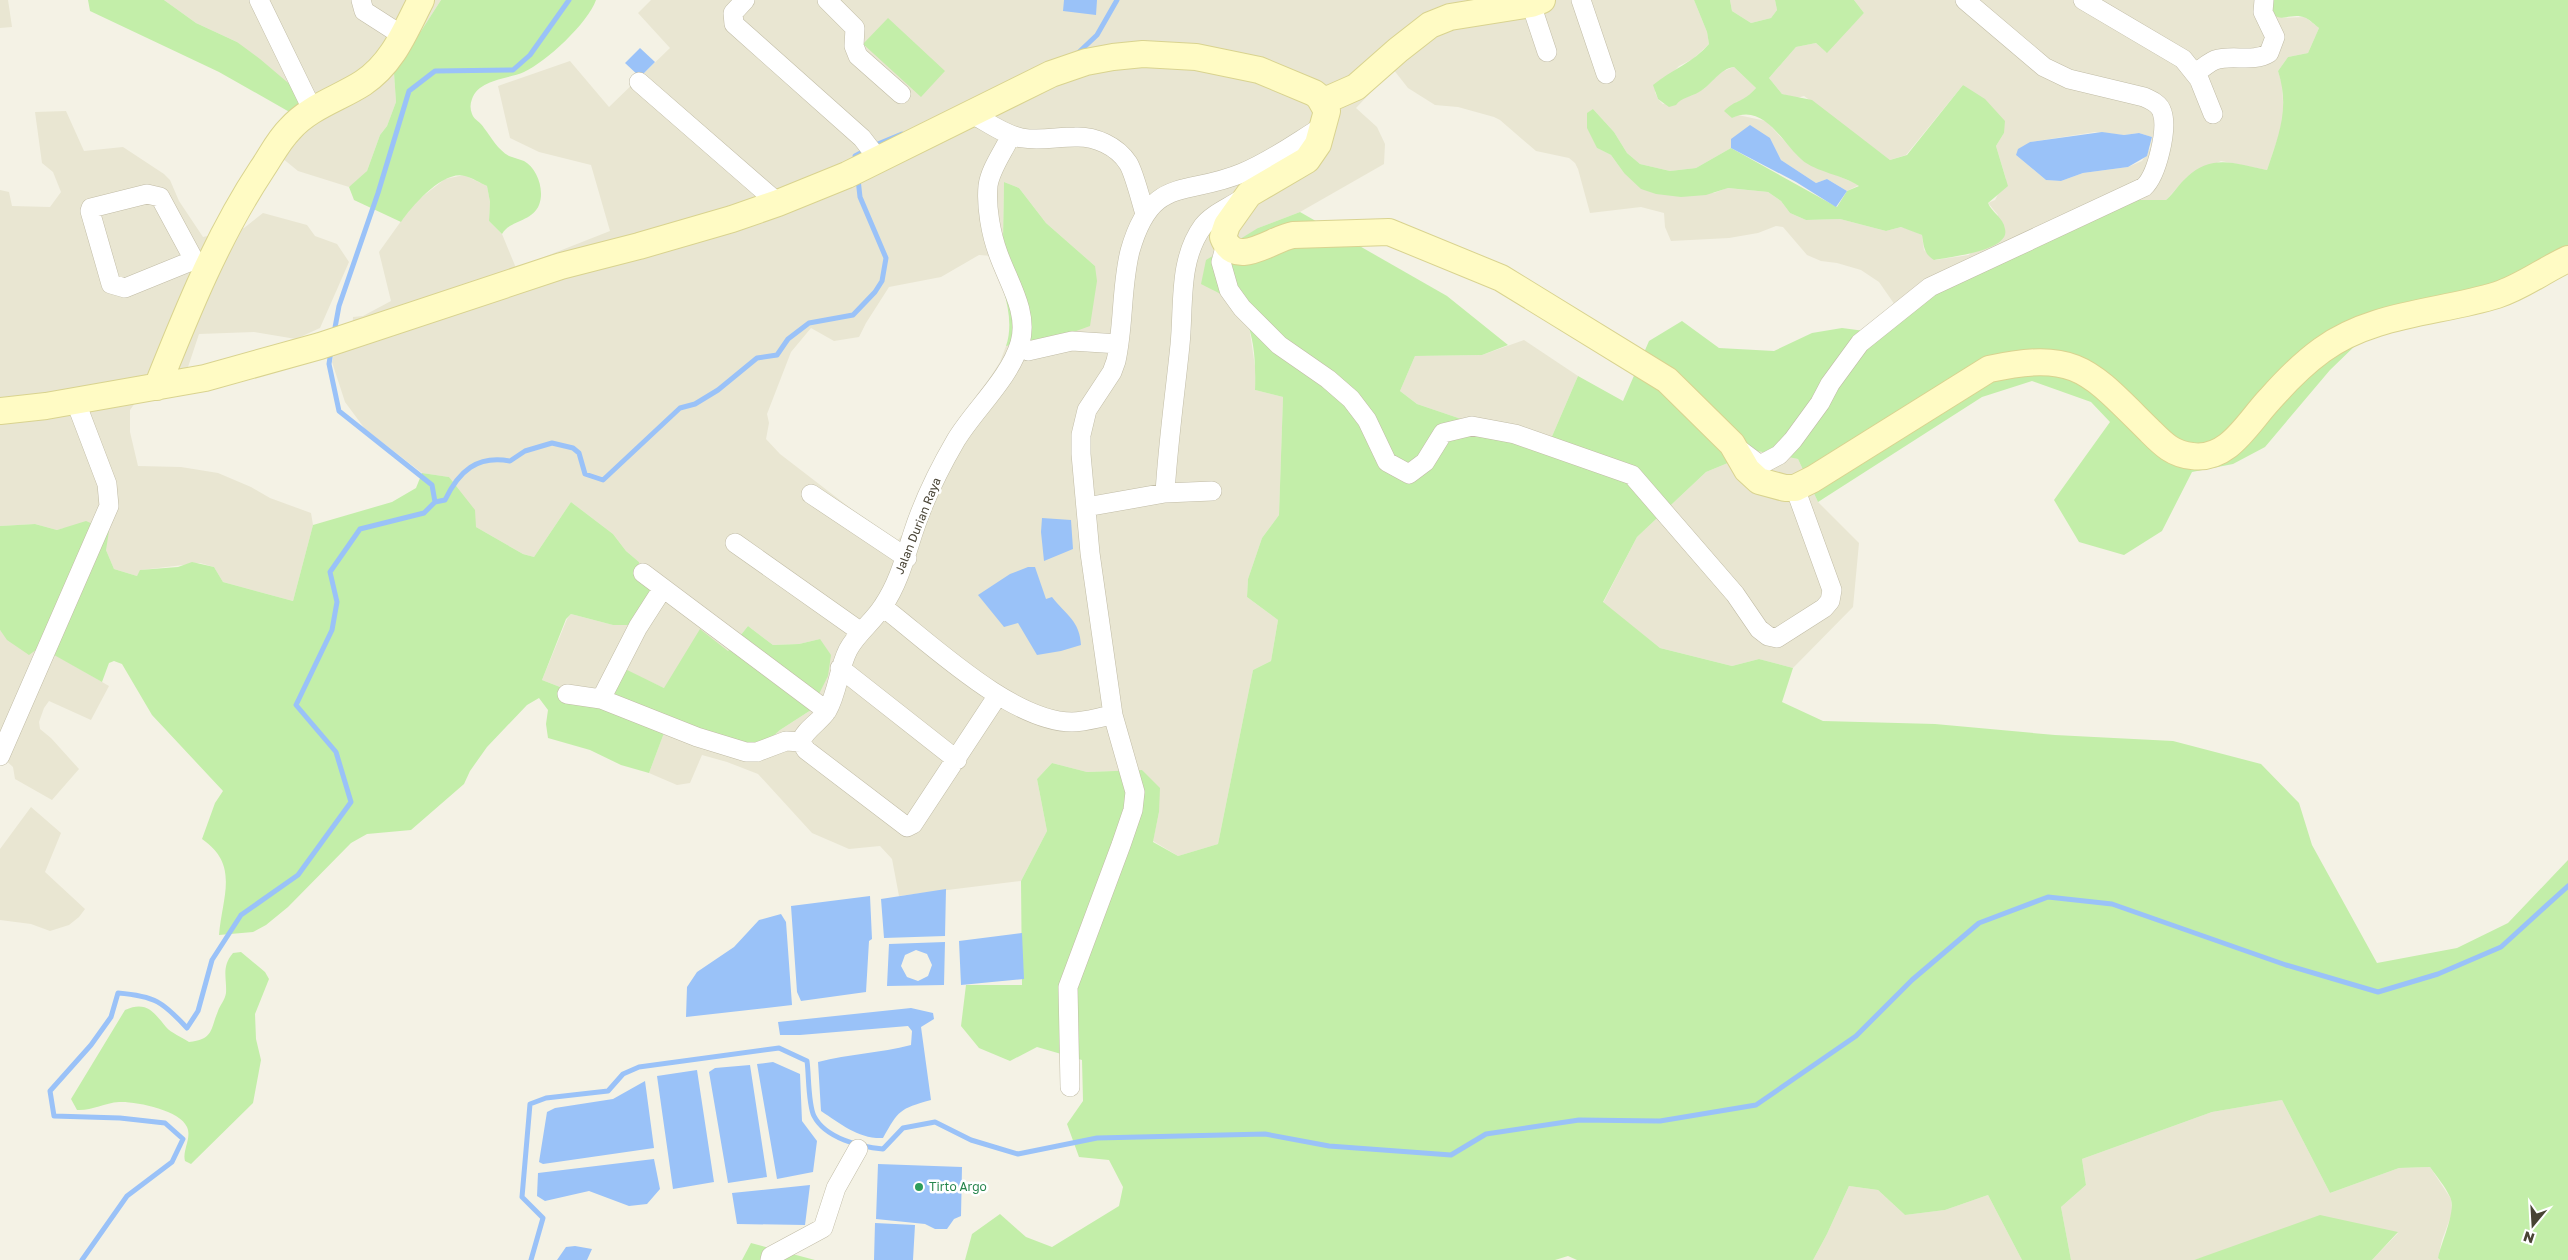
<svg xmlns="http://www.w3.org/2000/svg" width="2568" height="1260" viewBox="0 0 2568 1260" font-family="'Golos Text',sans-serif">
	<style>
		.residential { fill: #e9e6d2; fill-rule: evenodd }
		.green { fill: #c3eea9 }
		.water { fill: #9ac2f8; fill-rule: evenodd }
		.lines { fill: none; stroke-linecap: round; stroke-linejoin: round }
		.stream { stroke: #9ac2f8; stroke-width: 5 }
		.street-casing { stroke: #c1bca6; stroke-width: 20 }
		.secondary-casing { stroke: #d9d38f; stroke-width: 28 }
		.street { stroke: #fff; stroke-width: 19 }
		.secondary { stroke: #fffbc4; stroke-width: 26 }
		.leisure-dot { fill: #2e9e5b; stroke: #fff; stroke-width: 2 }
		.labels { text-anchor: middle; stroke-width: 5; stroke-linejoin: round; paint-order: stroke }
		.street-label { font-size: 12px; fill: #484334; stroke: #fff }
		.leisure-label { font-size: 12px; fill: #27864d; stroke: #fff; text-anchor: start }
	</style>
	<rect width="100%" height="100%" fill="#f4f2e5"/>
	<path class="residential" d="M 0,0 L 8,0 L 12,27 L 0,28 Z
		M 164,0 L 441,0 L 394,73 L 396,102 L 387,126 L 380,135 L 367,171 L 362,178 L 349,187 L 298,171 L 266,145 L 293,114 L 237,42 L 196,23 Z
		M 651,0 L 1694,0 L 1707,32 L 1709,44 L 1693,59 L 1679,66 L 1655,92 L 1658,99 L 1663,104 L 1693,95 L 1705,88 L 1721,72 L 1734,67 L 1756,88 L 1746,99 L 1736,102 L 1732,118 L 1738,115 L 1766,121 L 1802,160 L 1859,185 L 1847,191 L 1827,179 L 1816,183 L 1781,160 L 1770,138 L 1731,139 L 1731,148 L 1696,168 L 1670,171 L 1640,164 L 1627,153 L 1614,132 L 1593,109 L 1597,148 L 1611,155 L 1624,173 L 1714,193 L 1727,188 L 1768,192 L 1781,201 L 1790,213 L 1806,220 L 1840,219 L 1886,231 L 1901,227 L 1908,229 L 1922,235 L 1924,250 L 1935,260 L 1969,255 L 1998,215 L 1988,203 L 1995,200 L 2006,179 L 1996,146 L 2004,133 L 1963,85 L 1906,155 L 1890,160 L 1804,96 L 1797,98 L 1782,94 L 1769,78 L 1796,47 L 1816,43 L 1826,52 L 1864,13 L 1854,0 L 2265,0 L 2283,18 L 2305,17 L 2319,28 L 2308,53 L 2288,57 L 2278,71 L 2282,84 L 2284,120 L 2267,170 L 2221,161 L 2187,177 L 2166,200 L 2133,200 L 2085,225 L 1895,305 L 1879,282 L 1861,270 L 1837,263 L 1821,261 L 1807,255 L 1783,227 L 1776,226 L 1758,233 L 1729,238 L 1671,241 L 1665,227 L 1664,213 L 1641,207 L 1590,213 L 1578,169 L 1575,163 L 1569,158 L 1536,151 L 1500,120 L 1494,117 L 1458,107 L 1435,105 L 1408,88 L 1393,69 L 1356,108 L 1377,127 L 1385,144 L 1384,164 L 1300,212 L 1258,228 L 1237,305 L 1249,326 L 1256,373 L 1255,390 L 1283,397 L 1279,515 L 1262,538 L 1248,579 L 1247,597 L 1278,620 L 1271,661 L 1253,670 L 1218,844 L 1178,856 L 1153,841 L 1159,812 L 1142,770 L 1087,772 L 1052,763 L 1037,779 L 1047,831 L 1021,881 L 899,896 L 892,859 L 880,846 L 849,849 L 812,833 L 758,774 L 727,762 L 702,755 L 690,783 L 677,785 L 649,773 L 670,717 L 762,746 L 780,730 L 811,710 L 820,639 L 799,644 L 773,645 L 748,626 L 728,651 L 664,688 L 621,668 L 596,701 L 542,680 L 567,619 L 571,614 L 613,625 L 639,576 L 639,562 L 626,551 L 613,534 L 571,502 L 534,557 L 523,554 L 476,527 L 449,477 L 422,473 L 365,429 L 345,402 L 332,362 L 334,354 L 351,348 L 353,317 L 363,316 L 391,301 L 379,252 L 414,203 L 445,179 L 464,175 L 487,186 L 490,202 L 489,221 L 502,234 L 516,268 L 610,231 L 591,165 L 539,152 L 510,138 L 498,86 L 570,61 L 609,107 L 670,48 L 638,13 ZM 2095,132 L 2124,135 L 2139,133 L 2152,137 L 2150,148 L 2142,161 L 2128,167 L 2083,173 L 2061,181 L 2046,180 L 2016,155 L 2030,142 ZM 1004,182 L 1019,188 L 1046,223 L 1095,266 L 1041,340 L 1006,346 L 1000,362 L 947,444 L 906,530 L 898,540 L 867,521 L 780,454 L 766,439 L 769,423 L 767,414 L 791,352 L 811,328 L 834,341 L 859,337 L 866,323 L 889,287 L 941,277 L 979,255 L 993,256 L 1003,240 Z
		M 1730,0 L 1775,0 L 1777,10 L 1771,18 L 1751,23 L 1732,11 Z
		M 66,111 L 84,151 L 123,147 L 164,174 L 170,180 L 179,201 L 203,237 L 244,228 L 263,213 L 307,225 L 315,236 L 337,244 L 349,262 L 320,328 L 296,339 L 254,332 L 199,334 L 180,391 L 140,396 L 130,410 L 130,432 L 138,466 L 181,467 L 218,473 L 251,487 L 270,498 L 311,513 L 313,525 L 293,601 L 223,582 L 214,567 L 200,563 L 141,570 L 137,576 L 114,569 L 106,550 L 64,528 L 57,530 L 35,524 L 0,526 L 0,190 L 9,192 L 12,206 L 50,207 L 61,192 L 53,172 L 42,163 L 35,112 Z
		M 1524,340 L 1578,376 L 1547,448 L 1417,404 L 1400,391 L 1415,356 L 1482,355 Z
		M 1757,451 L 1798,459 L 1818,502 L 1859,543 L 1853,607 L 1793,668 L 1759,659 L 1732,666 L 1660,648 L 1603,603 L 1637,537 L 1706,472 Z
		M 0,630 L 8,640 L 40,646 L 109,686 L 91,720 L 49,701 L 44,708 L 39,722 L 40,729 L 51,738 L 79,769 L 52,800 L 15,779 L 13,767 L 0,755 Z
		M 31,807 L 61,833 L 45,872 L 85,909 L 79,917 L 69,925 L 50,931 L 31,924 L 0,920 L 0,849 Z
		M 2282,1100 L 2330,1193 L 2399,1168 L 2430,1167 L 2451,1199 L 2452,1213 L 2442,1240 L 2438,1258 L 2440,1260 L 2372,1260 L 2398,1233 L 2224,1251 L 2194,1260 L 2071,1260 L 2061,1207 L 2086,1185 L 2082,1159 L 2212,1112 Z
		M 1849,1186 L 1878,1190 L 1905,1215 L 1945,1210 L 1988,1195 L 2022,1260 L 1813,1260 L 1827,1234 Z"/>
	<path class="green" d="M 88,0 L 164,0 L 196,23 L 237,42 L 260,59 L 293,87 L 301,104 L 293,114 L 219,72 L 90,11 Z
		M 441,0 L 596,0 C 588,23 546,62 524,72 C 508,79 479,79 472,99 C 470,104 470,109 472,114 C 474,120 481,122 484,128 C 491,137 498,150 509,156 C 514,158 519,159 524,161 C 537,168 545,190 539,205 C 532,222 510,220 502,234 L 489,221 L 490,202 L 487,186 C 480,183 473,178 465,176 C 443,170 412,206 401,222 L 354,200 L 349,187 L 367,171 L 380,135 L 387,126 L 396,102 L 394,73 Z
		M 1694,0 L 1730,0 L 1732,11 L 1751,23 L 1771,18 L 1777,10 L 1775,0 L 1854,0 L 1864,13 L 1827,53 L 1816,43 L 1796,47 L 1769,78 L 1782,94 L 1812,100 L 1890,160 L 1907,155 L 1963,85 L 1985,99 L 2005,121 L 2004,133 L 1996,146 L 2008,186 L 1988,203 C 1992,213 2003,217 2005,229 C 2011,251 1948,257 1934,260 C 1924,254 1924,247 1922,235 L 1901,227 L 1886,231 L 1840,219 L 1806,220 L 1790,213 L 1781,201 L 1768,192 L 1728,188 L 1706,195 L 1681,197 L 1656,194 L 1641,189 L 1624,173 L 1611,155 L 1597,148 L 1587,128 L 1587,113 L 1593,109 L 1614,132 L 1627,153 L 1640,164 L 1670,171 L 1696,168 L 1731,148 L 1837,207 L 1847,191 L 1859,186 C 1843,175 1816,172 1802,160 C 1783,144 1764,102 1732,118 L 1724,111 C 1736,99 1743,103 1756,88 L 1734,67 C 1719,69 1713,84 1699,92 C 1691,97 1682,97 1676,105 L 1669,107 L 1658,99 L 1653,85 C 1671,70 1694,62 1709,44 L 1707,32 Z
		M 2265,0 L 2568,0 L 2568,273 L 2360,341 L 2330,370 L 2265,447 L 2233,464 L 2192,472 L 2162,531 L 2124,555 L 2079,542 L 2054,500 L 2110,422 L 2091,402 L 2032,381 L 1982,397 L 1818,502 L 1798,459 L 1757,451 L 1706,472 L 1637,537 L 1603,602 L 1660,648 L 1732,666 L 1759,659 L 1793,668 L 1782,702 L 1823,721 L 1935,724 L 2055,735 L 2173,741 L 2261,764 L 2299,803 L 2312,845 L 2377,963 L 2457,948 L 2508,923 L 2568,860 L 2568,1260 L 2440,1260 L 2438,1258 C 2441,1243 2457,1210 2450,1197 C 2445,1186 2437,1177 2430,1167 L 2399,1168 L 2330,1193 L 2282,1100 L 2212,1112 L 2082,1159 L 2086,1185 L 2061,1207 L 2071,1260 L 2022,1260 L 1988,1195 L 1945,1210 L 1905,1215 L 1878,1190 L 1849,1186 L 1827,1234 L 1813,1260 L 1577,1260 L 1568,1256 L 1555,1260 L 965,1260 L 972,1234 L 1000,1214 L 1026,1237 L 1052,1247 L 1119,1206 L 1123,1187 L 1109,1160 L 1079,1157 L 1067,1124 L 1083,1101 L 1082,1060 L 1037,1047 L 1010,1061 L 979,1048 L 961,1026 L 966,985 L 1022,985 L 1021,881 L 1047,831 L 1037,779 L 1052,763 L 1087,772 L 1142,770 L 1160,788 L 1159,812 L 1153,842 L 1178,856 L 1218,844 L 1253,670 L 1271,661 L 1278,620 L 1247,597 L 1248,579 L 1262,538 L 1279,515 L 1283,397 L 1255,390 C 1256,363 1255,328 1238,307 C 1230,297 1212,290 1201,284 L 1206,260 L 1258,228 L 1300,212 L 1447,296 L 1508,345 L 1482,355 L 1415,356 L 1400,391 L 1417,404 L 1547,448 L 1578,376 L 1623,401 L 1649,341 L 1682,321 L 1719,348 L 1774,351 L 1812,333 L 1842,328 L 1880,333 L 1942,289 L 2085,225 L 2133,200 L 2166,200 C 2174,193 2179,184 2187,177 C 2212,153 2237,164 2267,170 C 2279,135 2290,108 2278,71 L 2288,57 L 2308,53 L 2319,28 C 2315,25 2310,20 2306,18 C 2287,10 2277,31 2265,0 Z
		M 888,18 L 945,71 L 921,97 L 863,44 Z
		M 1004,182 L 1019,188 L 1046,223 L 1095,266 L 1097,281 L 1090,326 L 1068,334 L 1006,346 C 1016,317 1001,284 993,256 L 1003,240 Z
		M 422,473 L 449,477 L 475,510 L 476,527 L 523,554 L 534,557 L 571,502 L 613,534 L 626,551 L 639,562 L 639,576 L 653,589 L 628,625 L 613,625 L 571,614 L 566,619 L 542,680 L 596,701 L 621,667 L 664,688 L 700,629 L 728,651 L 748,626 L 773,645 L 799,644 L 820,639 L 831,655 L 828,676 L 811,710 L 780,730 L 762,746 L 742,744 L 670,717 L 649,773 L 621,765 L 590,750 L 548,738 L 546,724 L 548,710 L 539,698 L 527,705 L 487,747 L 470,771 L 464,784 L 411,830 L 367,834 L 351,843 L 288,907 L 266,925 L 253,932 L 219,935 C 222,897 240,865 202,839 L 215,803 L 223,791 L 152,715 L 122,664 L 114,661 L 109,663 L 102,682 L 40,647 L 29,655 L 7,640 L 0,630 L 0,526 L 35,524 L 57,530 L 86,521 L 109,531 L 106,550 L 114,569 L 137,576 L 140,570 L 178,567 L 192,562 L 214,567 L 223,582 L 293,601 L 313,525 L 392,502 L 416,488 Z
		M 241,952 L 265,972 L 269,979 L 255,1014 L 256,1039 L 261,1060 L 253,1103 L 191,1164 L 185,1161 C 182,1150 192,1138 187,1127 C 180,1110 135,1101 119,1102 C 104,1103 91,1111 77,1110 L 71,1099 L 125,1010 C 146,1001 153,1011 166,1027 C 171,1033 182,1037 189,1042 C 214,1039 210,1030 218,1011 C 220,1005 225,1000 226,993 C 227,978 221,967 233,953 Z
		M 2320,1215 L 2398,1232 L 2372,1260 L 2194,1260 Z
		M 751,1243 L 815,1260 L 742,1260 Z"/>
	<path class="water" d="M 1064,0 L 1097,0 L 1096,15 L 1063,11 Z
		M 640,48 L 655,62 L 640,77 L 625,63 Z
		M 1750,125 L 1770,138 L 1781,160 L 1816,183 L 1827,179 L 1847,191 L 1836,207 L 1796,182 L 1731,148 L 1731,139 Z
		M 2102,132 L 2124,135 L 2139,133 L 2152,137 L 2147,156 L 2128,167 L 2083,173 L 2061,181 L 2046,180 L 2016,155 L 2018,149 L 2030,142 Z
		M 1042,518 L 1071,520 L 1073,549 L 1044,561 L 1041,532 Z
		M 1028,567 L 1035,567 L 1046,599 L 1052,597 C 1066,615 1080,621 1081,645 L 1061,651 L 1037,655 L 1018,623 L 1004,627 L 978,595 L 1010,574 Z
		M 946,889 L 945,936 L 884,938 L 881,899 Z
		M 870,896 L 872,939 L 869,941 L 866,992 L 801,1001 L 797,992 L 791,906 Z
		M 781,914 L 786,922 L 792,1005 L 686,1017 L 687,987 L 697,972 L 734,947 L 759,920 Z
		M 1022,933 L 1024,979 L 961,985 L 959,941 Z
		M 945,942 L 944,985 L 887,986 L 889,944 ZM 916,950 L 927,954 L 932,965 L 928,976 L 918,981 L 907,977 L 901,966 L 905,955 Z
		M 911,1008 L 933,1013 L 934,1019 L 921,1027 L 931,1100 C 899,1109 899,1110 883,1138 C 858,1139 841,1124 821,1111 L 818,1062 C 849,1054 880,1053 911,1045 L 912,1031 L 908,1026 L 800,1035 L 780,1035 L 778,1022 Z
		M 773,1062 L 800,1074 L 802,1121 L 817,1141 L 813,1172 L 777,1179 L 757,1064 Z
		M 750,1065 L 767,1177 L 728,1183 L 709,1072 L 715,1068 Z
		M 697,1070 L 714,1182 L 673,1189 L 657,1076 Z
		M 645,1081 L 654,1148 L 543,1164 L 539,1162 L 547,1112 L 555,1108 L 613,1099 Z
		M 654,1159 L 660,1189 L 647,1204 L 629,1206 L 589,1191 L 545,1201 L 537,1196 L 538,1173 Z
		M 878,1164 L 962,1167 L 961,1216 L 954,1219 L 947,1229 L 935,1229 L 925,1224 L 876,1219 Z
		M 810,1185 L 805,1225 L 737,1224 L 732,1193 Z
		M 875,1223 L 915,1225 L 913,1260 L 874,1260 Z
		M 575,1246 L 592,1249 L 587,1260 L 557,1260 L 566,1247 Z"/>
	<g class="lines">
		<path class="stream" d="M 1078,53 L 1097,35 L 1117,0
			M 873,146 L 902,134
			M 856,163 L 855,156 L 866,150
			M 334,333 L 339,306 L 378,193 L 409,91 L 435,71 L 513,70 L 530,55 L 569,0
			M 435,502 L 445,500 C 459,471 477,455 510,461 L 525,451 L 552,443 L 573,448 L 579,453 L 585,474 L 603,480 L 680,408 L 695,404 L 718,390 L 757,358 L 777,355 L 788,339 L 809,323 L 853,315 L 875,292 L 882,281 L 886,258 L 860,197 L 858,179
			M 82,1260 L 127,1196 L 172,1162 L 183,1139 L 165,1123 L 120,1118 L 54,1116 L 50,1091 L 91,1045 L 111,1017 L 118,993 C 155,996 163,1002 187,1028 L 198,1011 L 212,960 L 241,915 L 298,875 L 351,802 L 336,752 L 296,705 L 332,630 L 337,602 L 330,572 L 360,529 L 424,513 L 435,502 L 432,485 L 339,411 L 329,364 L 331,351
			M 531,1260 L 543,1218 L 522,1197 L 530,1104 L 546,1098 L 608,1091 L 623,1074 L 639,1067 L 779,1048 L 807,1061 C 809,1075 808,1104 814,1116 C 825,1138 860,1147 883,1149 L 903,1128 L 935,1122 L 971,1140 L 1018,1154 L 1097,1138 L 1265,1134 L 1329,1146 L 1451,1155 L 1486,1134 L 1579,1120 L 1660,1121 L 1756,1105 L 1856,1036 L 1912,980 L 1979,923 L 2048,897 L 2112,904 L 2286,965 L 2378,992 L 2438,974 L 2501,947 L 2568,886"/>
		<defs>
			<path id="street" d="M 259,0 L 313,111
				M 361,0 L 364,11 L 403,36
				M 745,0 L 733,13 L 734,24 L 862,138 L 879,160
				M 827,0 L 855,28 L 854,46 L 858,56 L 901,94
				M 1581,0 L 1606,74
				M 2083,0 L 2183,59 L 2199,79 L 2213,114
				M 1531,4 L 1547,52
				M 2195,74 C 2201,69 2208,63 2215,60 C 2232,54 2253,63 2269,53 L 2275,37 L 2263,12 L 2264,0
				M 639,82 L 778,203
				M 970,113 C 986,121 1004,135 1022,138 C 1040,141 1057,137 1075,137 C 1095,136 1117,146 1128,163 C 1134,172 1141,201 1145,214
				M 147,194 L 160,197 L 194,260 L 125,288 L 111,284 L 90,211 L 91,208 Z
				M 1226,244 L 1221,262 L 1229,290 L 1242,308 L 1279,345 L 1328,379 L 1351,399 L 1367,420 L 1387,462 L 1409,474 L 1425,462 L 1443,433 L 1472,426 L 1515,434 L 1632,475 L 1735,594 L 1759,629 L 1768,636 L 1777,638 L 1824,608 L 1830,601 L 1832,590 L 1795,488
				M 1020,346 L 1028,351 L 1072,341 L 1119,344
				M 1740,450 L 1760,465 L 1779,455 L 1793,440 L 1820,403 L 1830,384 L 1860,343 L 1930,287 L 2144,187 C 2157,175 2168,129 2162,112 C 2160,104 2151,100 2144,97 L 2069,79 L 2044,67 L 1965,0
				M 1165,493 C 1168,443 1175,394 1180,345 C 1184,305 1178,260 1203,226 C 1211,215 1228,208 1240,200
				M 811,494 L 907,558
				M 1086,507 L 1165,493 L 1212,491
				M 735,543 L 861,632
				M 643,573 L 827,711
				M 883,607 C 930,643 1012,722 1072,722 C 1085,722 1100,717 1113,715
				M 840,668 L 957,760
				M 567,694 L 601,699 L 697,737 L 746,752 L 757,752 L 786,741 L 801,742
				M 998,695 L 913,824 L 907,827 L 806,750 L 801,742 C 804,730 820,722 827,711 C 838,692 838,670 848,650 C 856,634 873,622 883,606 C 898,584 905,558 913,533 C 923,502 939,469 956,440 C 974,410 1010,378 1020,343 C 1029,312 1008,282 998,253 C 991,234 986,207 988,186 C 990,169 1004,151 1011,135
				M 601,699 L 638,627 L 663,588
				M 0,756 L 109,506 L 107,484 L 75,400
				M 1070,1087 L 1068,987 L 1121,845 L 1133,810 L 1135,792 L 1113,715 L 1090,553 L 1081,454 L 1081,435 L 1087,410 L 1112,372 L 1116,361 C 1124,325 1121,287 1130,251 C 1152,174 1185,197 1242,173 C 1272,161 1298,141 1325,125
				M 770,1260 L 771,1256 L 823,1228 L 836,1188 L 858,1149"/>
			<path id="secondary" d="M 1322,102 L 1356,87 L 1398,50 L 1430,25 L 1450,17 L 1531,4 L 1542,0
				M 157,387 C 187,312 217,237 262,169 C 271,156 278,141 290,129 C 309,107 340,98 363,83 C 393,63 405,31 421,0
				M 0,411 L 46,406 L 205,378 L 320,346 L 561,266 L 639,246 L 732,219 L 778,203 L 847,175 L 1051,74 L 1086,62 L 1113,57 L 1143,54 L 1196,57 L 1259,70 L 1314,93 L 1319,97 L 1327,111 L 1318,144 L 1307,160 L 1249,194 L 1227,225 L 1223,237 C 1236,270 1271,239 1293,235 L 1389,232 L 1501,278 L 1667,380 L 1732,444 L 1747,470 L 1759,481 L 1785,488 L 1795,488 L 1813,479 L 1989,369 C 2077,350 2089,371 2149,430 C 2162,443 2172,454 2192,456 C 2229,461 2248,422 2270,399 C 2285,382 2304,363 2322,350 C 2373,313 2439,313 2497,295 C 2522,287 2544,270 2568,259"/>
		</defs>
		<use href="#street" class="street-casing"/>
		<use href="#secondary" class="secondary-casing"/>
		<use href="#street" class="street"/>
		<use href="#secondary" class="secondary"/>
	</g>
	<circle class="leisure-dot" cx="919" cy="1187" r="5"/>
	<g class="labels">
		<g class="street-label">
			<text transform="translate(918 526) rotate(-68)" y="4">Jalan Durian Raya</text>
		</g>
		<g class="leisure-label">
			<text x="929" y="1191">Tirto Argo</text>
		</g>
	</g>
	<g transform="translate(2533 1225) rotate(198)" stroke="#ffffff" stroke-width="4" paint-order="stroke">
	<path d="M0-4L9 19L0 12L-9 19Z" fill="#484334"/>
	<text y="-8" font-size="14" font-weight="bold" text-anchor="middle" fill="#484334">N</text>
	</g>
</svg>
